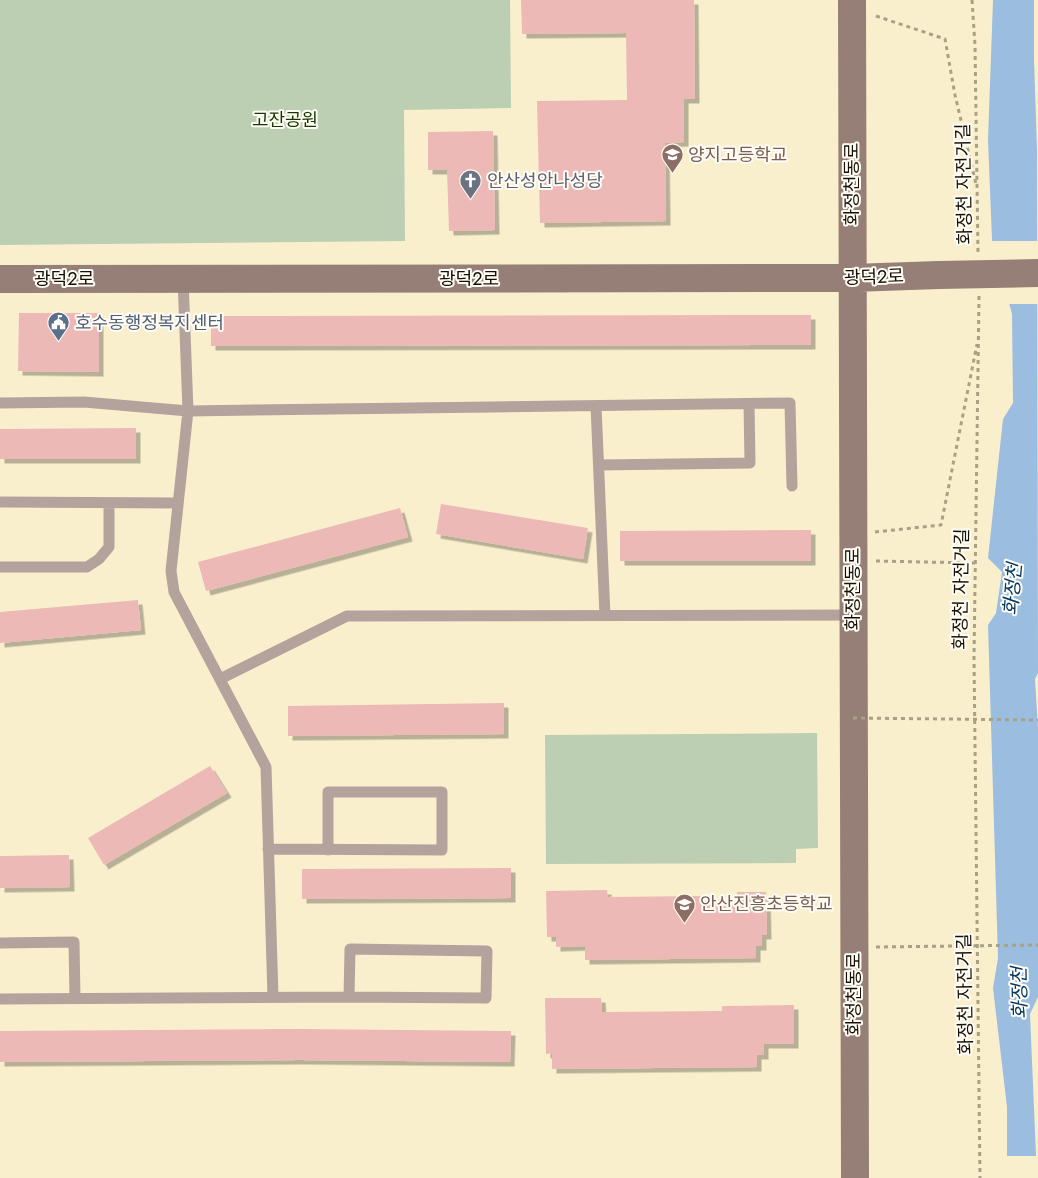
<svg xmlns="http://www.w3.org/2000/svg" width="1038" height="1178" viewBox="0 0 1038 1178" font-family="Jost,'Noto Sans KR',sans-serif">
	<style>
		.green { fill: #bccfb3 }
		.water { fill: #9bbee0 }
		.pier { fill: #faefcc }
		.building { fill: #edb9b7; filter: url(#shadow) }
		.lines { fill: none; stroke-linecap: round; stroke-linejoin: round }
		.path { stroke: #a9a186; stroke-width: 3; stroke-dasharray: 4 4; stroke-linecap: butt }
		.lane { stroke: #b4a39d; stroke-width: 11 }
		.secondary { stroke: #967f76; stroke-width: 28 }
		.path-bridge { stroke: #a9a186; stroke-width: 3; stroke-dasharray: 4 4; stroke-linecap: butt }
		.secondary-bridge { stroke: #967f76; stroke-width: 28 }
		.labels { text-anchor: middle; stroke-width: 4; stroke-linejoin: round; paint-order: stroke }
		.park-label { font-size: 18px; fill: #163700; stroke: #fffcf5 }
		.education-label { font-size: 18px; fill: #785e54; stroke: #fffcf5; text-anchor: start }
		.worship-label { font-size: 18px; fill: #5b616d; stroke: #fffcf5; text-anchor: start }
		.street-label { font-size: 18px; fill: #141005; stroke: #fffcf5 }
		.service-label { font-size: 18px; fill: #4e5e75; stroke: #fffcf5; text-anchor: start }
		.water-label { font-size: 19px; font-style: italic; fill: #003863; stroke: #fffcf5 }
	</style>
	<defs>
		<filter id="shadow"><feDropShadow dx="4.5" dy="4.5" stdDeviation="0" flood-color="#0004"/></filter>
	</defs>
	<rect width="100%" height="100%" fill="#faefcc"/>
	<path class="green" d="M 0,0 L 510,0 L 511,108 L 404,110 L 405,241 L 0,245 Z
		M 817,733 L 818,848 L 796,849 L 796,863 L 546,864 L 545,735 Z"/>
	<path class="water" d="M 993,0 L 1034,0 L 1034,59 L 1037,149 L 1038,673 L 1035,679 L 1038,728 L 1038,997 L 1030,1014 L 1037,1178 L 1007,1178 L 1007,1107 L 993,988 L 998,958 L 988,625 L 996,613 L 1002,572 L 988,558 L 1003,419 L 1013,403 L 1012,314 L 992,240 L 988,140 Z"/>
	<path class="pier" d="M 990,241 L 1038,241 L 1038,304 L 1006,304 Z
		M 1004,1156 L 1038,1156 L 1038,1178 L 1004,1178 Z"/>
	<path class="building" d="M 521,0 L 694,0 L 695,99 L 684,99 L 684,142 L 665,143 L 666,221 L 540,223 L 537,101 L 627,100 L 626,33 L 522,34 Z
		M 493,131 L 495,230 L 449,231 L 447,170 L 428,170 L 428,132 Z
		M 19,313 L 99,313 L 99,372 L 18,371 Z
		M 811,315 L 811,345 L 211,346 L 211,316 Z
		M 136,428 L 136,459 L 0,459 L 0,429 Z
		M 441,504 L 588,528 L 583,559 L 436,534 Z
		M 400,508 L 408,537 L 206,591 L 198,562 Z
		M 811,530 L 811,561 L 620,561 L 620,531 Z
		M 138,600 L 141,630 L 0,643 L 0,612 Z
		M 504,703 L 504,734 L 288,736 L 288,706 Z
		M 210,766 L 227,793 L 104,865 L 88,838 Z
		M 69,855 L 70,887 L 0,888 L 0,856 Z
		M 511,868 L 511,898 L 302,899 L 302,869 Z
		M 607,890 L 608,897 L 700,896 L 700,902 L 737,901 L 737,892 L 766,892 L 767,935 L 762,935 L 762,946 L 756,946 L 756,958 L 585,960 L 585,946 L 556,947 L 556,937 L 547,937 L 546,891 Z
		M 545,998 L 601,998 L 602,1012 L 722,1011 L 722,1006 L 794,1005 L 794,1044 L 764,1044 L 764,1055 L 757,1055 L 757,1067 L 552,1069 L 552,1053 L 546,1054 Z
		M 300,1029 L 511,1031 L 510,1062 L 301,1060 L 0,1062 L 0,1031 Z"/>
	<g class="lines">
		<path class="path" d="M 972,0 L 975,45 L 978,252
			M 876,16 L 945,39 L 955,95 L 976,184
			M 979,296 L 974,658 L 980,1178
			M 875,532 L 941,525 L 977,344
			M 876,561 L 975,563
			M 876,947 L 1038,945"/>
		<path class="lane" d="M 183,279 L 188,411 L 171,571 L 174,592 L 266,767 L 273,997
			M 0,403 L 84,402 L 188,411 L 790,403 L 792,486
			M 596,406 L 605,616
			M 599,465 L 750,463 L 749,404
			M 0,502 L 178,503
			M 0,567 L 87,567 L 99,559 L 109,547 L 109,503
			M 220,679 L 347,616 L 853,615
			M 268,849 L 442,850 L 442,792 L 328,792 L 328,850
			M 0,943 L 74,942 L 75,998
			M 350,949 L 487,951 L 486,998 L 349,997 Z
			M 0,999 L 349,997"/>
		<path class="secondary" d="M 852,0 L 855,1178
			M 0,279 L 852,278 L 939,275"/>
		<path class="path-bridge" d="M 853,718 L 1038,720"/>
		<path class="secondary-bridge" d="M 939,275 L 1038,273"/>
	</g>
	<defs>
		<symbol id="school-pin" viewBox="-11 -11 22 30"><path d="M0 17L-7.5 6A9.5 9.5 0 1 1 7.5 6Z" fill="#8d6e63" stroke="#fffcf5"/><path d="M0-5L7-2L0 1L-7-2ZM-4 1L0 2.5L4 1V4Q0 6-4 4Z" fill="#fff"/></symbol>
		<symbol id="church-pin" viewBox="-11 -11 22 30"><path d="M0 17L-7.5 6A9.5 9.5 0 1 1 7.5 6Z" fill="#6b7280" stroke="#fffcf5"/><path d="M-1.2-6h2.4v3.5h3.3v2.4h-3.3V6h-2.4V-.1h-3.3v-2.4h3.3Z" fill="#fff"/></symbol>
		<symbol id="civic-pin" viewBox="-11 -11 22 30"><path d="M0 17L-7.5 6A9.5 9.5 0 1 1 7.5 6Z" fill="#5c6f8a" stroke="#fffcf5"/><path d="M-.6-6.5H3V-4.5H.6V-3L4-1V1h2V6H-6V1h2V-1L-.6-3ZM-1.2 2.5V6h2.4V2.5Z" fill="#fff"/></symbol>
	</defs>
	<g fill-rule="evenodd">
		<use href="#school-pin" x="660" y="142" width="25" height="34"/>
		<use href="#church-pin" x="458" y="168" width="25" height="34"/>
		<use href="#civic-pin" x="46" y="310" width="25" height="34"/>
		<use href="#school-pin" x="672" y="892" width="25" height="34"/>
	</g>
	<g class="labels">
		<g class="park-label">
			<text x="285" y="126">고잔공원</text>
		</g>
		<g class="education-label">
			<text x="688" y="161">양지고등학교</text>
			<text x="700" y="910">안산진흥초등학교</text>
		</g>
		<g class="worship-label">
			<text x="487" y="187">안산성안나성당</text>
		</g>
		<g class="street-label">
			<text transform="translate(852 184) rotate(-90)" y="6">화정천동로</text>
			<text transform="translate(964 184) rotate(-91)" y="6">화정천 자전거길</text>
			<text transform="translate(874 277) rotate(-2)" y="6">광덕2로</text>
			<text x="64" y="285">광덕2로</text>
			<text x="469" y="285">광덕2로</text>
			<text transform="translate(853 589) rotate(-90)" y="6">화정천동로</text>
			<text transform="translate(961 589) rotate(-89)" y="6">화정천 자전거길</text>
			<text transform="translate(854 994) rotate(-90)" y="6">화정천동로</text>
			<text transform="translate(965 994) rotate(-91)" y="6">화정천 자전거길</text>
		</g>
		<g class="service-label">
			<text x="75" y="329">호수동행정복지센터</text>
		</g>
		<g class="water-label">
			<text transform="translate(1012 589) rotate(-85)" y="7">화정천</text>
			<text transform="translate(1019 993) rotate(-91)" y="7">화정천</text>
		</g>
	</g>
</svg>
